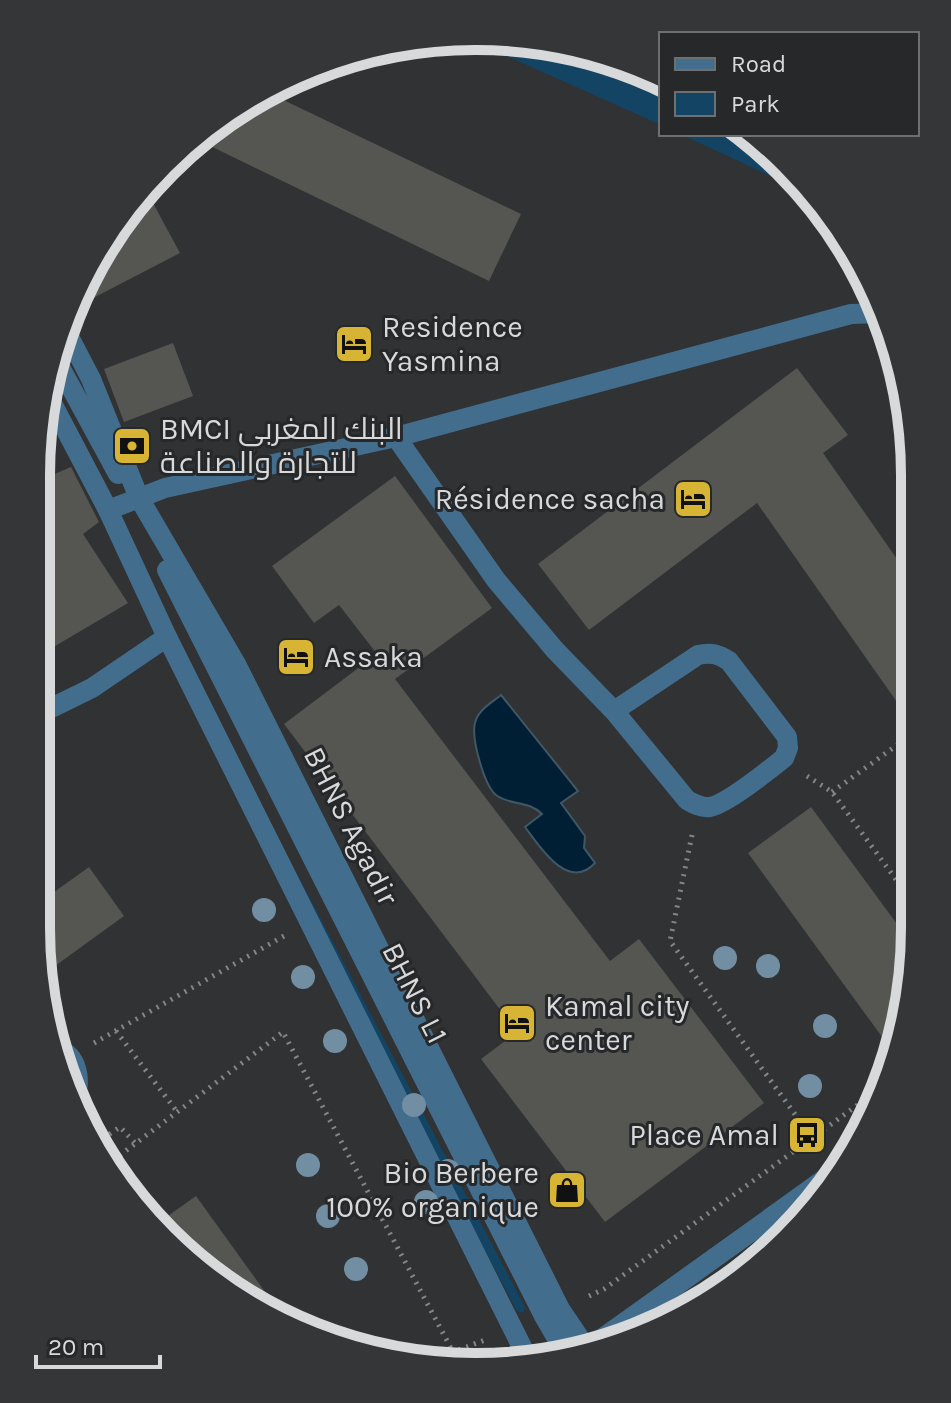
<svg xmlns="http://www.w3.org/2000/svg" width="951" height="1403" viewBox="0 0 951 1403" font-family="Karla,Cairo,sans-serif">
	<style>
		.green { fill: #144463 }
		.water { fill: #001f34; stroke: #405766; stroke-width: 2 }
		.building { fill: #555552 }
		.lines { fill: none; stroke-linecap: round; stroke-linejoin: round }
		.path { stroke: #838587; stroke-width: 5; stroke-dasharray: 2 6; stroke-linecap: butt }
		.service { stroke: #436d8c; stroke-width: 20 }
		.minor { stroke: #436d8c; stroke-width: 20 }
		.tertiary { stroke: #436d8c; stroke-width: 20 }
		.tree { fill: #728ea3 }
		.labels { text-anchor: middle; stroke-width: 6; stroke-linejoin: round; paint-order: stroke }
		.poi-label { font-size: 30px; fill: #d7d9da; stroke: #26282a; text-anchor: start }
		.street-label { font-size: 30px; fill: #d7d9da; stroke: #26282a }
		.rim { fill: none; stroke: #d7d9da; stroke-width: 10 }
	</style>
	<rect width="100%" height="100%" fill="#303234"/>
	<path class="green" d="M 475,36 L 643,69 L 661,81 L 661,125 L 467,38 Z
		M 680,134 L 740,134 L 786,164 L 805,192 Z
		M 146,587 L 525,1307 L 523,1313 L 517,1311 L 137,591 Z"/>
	<path class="water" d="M 501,695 L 578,791 L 561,803 L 585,836 L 584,848 L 595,863 C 568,892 540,847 525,827 L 542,814 C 528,800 511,806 496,795 C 484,785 471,738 475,723 C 478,710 491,703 501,695 Z"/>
	<path class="building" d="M 271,94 L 521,214 L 489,281 L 200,141 Z
		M 146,190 L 180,253 L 72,309 L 82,281 Z
		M 173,343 L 193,396 L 124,422 L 104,369 Z
		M 797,368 L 848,435 L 823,453 L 913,582 L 911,722 L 757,503 L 589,630 L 538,564 Z
		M 71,467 L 99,522 L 83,534 L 128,603 L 40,655 L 43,479 Z
		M 395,476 L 492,608 L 395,679 L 610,961 L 639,939 L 764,1103 L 605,1222 L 481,1059 L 517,1032 L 284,724 L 377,654 L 339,605 L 314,623 L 272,566 Z
		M 811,807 L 908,939 L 907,1013 L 893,1052 L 748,853 Z
		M 89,867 L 124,916 L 44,974 L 36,928 L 36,905 Z
		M 196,1196 L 286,1321 L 208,1276 L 158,1223 Z"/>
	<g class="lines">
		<path class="path" d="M 807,776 L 832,792 L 908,896
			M 832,792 L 911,735
			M 692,835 L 670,941 L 812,1138
			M 116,1031 L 178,1113
			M 94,1043 L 284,936
			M 96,1143 L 120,1127 L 136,1144
			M 107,1165 L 283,1032 L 453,1352
			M 589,1296 L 604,1289 L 881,1088
			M 465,1365 L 453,1352 L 485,1340"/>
		<path class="service" d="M 65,329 L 91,379 L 139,498 L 236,664 L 560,1309 L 587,1349
			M 55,358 L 118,474
			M 396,437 L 496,580 L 555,650 L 614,711 L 687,800 C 694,804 701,808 710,807 C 727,804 769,770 784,758 L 788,748 L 787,737 L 729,661 C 718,654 711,652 698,655 L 614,711
			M 167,570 L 544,1316 L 567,1356"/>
		<path class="minor" d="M 108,510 L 165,488 L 396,437 L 851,314 L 883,313
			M 39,714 L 92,688 L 167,637
			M 56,1048 C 78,1055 82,1080 74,1099
			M 589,1348 L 833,1173"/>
		<path class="tertiary" d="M 45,390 L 108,510 L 167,637 L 529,1361"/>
	</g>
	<g class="tree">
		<circle cx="264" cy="910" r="12"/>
		<circle cx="725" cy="958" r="12"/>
		<circle cx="768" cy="966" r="12"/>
		<circle cx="303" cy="977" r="12"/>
		<circle cx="825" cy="1026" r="12"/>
		<circle cx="335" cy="1041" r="12"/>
		<circle cx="810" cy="1086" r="12"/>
		<circle cx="414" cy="1105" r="12"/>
		<circle cx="308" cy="1165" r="12"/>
		<circle cx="448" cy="1171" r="12"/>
		<circle cx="426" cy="1202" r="12"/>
		<circle cx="328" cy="1216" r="12"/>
		<circle cx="356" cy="1269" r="12"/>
	</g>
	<defs>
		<symbol id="hotel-square" viewBox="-11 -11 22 22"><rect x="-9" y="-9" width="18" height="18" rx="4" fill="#d8b434" stroke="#26282a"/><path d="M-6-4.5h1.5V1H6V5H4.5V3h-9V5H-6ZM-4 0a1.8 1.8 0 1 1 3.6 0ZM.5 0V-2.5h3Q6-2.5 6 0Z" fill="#111"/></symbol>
		<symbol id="bank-square" viewBox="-11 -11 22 22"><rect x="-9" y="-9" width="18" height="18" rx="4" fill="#d8b434" stroke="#26282a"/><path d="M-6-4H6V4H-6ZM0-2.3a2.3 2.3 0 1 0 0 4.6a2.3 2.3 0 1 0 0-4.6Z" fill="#111"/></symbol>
		<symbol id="bus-square" viewBox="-11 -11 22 22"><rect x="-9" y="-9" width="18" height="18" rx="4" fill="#d8b434" stroke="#26282a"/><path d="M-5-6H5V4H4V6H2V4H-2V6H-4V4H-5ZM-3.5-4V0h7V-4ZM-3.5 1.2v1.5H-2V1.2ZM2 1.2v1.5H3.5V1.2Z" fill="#111"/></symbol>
		<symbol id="shop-square" viewBox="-11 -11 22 22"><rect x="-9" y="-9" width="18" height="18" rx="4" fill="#d8b434" stroke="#26282a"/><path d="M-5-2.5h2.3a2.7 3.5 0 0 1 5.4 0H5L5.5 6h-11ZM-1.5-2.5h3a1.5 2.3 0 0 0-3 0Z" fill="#111"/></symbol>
	</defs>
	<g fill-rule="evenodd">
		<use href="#hotel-square" x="332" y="322" width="44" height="44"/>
		<use href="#bank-square" x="110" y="424" width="44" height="44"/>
		<use href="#hotel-square" x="671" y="477" width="44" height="44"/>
		<use href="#hotel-square" x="274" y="635" width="44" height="44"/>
		<use href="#hotel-square" x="495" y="1001" width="44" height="44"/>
		<use href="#bus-square" x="785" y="1113" width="44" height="44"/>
		<use href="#shop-square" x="545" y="1168" width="44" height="44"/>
	</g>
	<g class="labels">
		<g class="poi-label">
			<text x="382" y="337">Residence<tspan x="382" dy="34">Yasmina</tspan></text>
			<text x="160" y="439">BMCI البنك المغربي<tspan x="160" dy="34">للتجارة والصناعة</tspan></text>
			<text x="665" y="509" text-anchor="end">Résidence sacha</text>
			<text x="324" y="667">Assaka</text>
			<text x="545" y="1016">Kamal city<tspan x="545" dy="34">center</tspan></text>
			<text x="779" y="1145" text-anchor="end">Place Amal</text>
			<text x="539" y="1183" text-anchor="end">Bio Berbere<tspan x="539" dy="34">100% organique</tspan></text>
		</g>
		<g class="street-label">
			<text transform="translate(351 826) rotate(63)" y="10">BHNS Agadir</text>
			<text transform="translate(415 993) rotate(63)" y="10">BHNS L1</text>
		</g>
	</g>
	<path d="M0 0H951V1403H0ZM475 50H476A425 425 0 0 1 901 475V928A425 425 0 0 1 476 1353H475A425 425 0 0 1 50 928V475A425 425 0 0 1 475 50Z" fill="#343638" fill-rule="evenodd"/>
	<path class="rim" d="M475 50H476A425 425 0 0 1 901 475V928A425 425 0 0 1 476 1353H475A425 425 0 0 1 50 928V475A425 425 0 0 1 475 50Z"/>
	<rect x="659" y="32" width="260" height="104" fill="#26282a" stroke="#6d6f70" stroke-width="2"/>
	<rect x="675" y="58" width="40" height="12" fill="#436d8c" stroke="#6d6f70" stroke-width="2"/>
	<text x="731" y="72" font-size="24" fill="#d7d9da">Road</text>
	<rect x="675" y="92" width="40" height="24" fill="#144463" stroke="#6d6f70" stroke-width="2"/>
	<text x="731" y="112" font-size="24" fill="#d7d9da">Park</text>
	<path d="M36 1355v12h124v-12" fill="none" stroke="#d7d9da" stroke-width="4"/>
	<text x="48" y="1355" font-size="24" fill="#d7d9da" stroke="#26282a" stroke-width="6" paint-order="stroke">20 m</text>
</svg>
